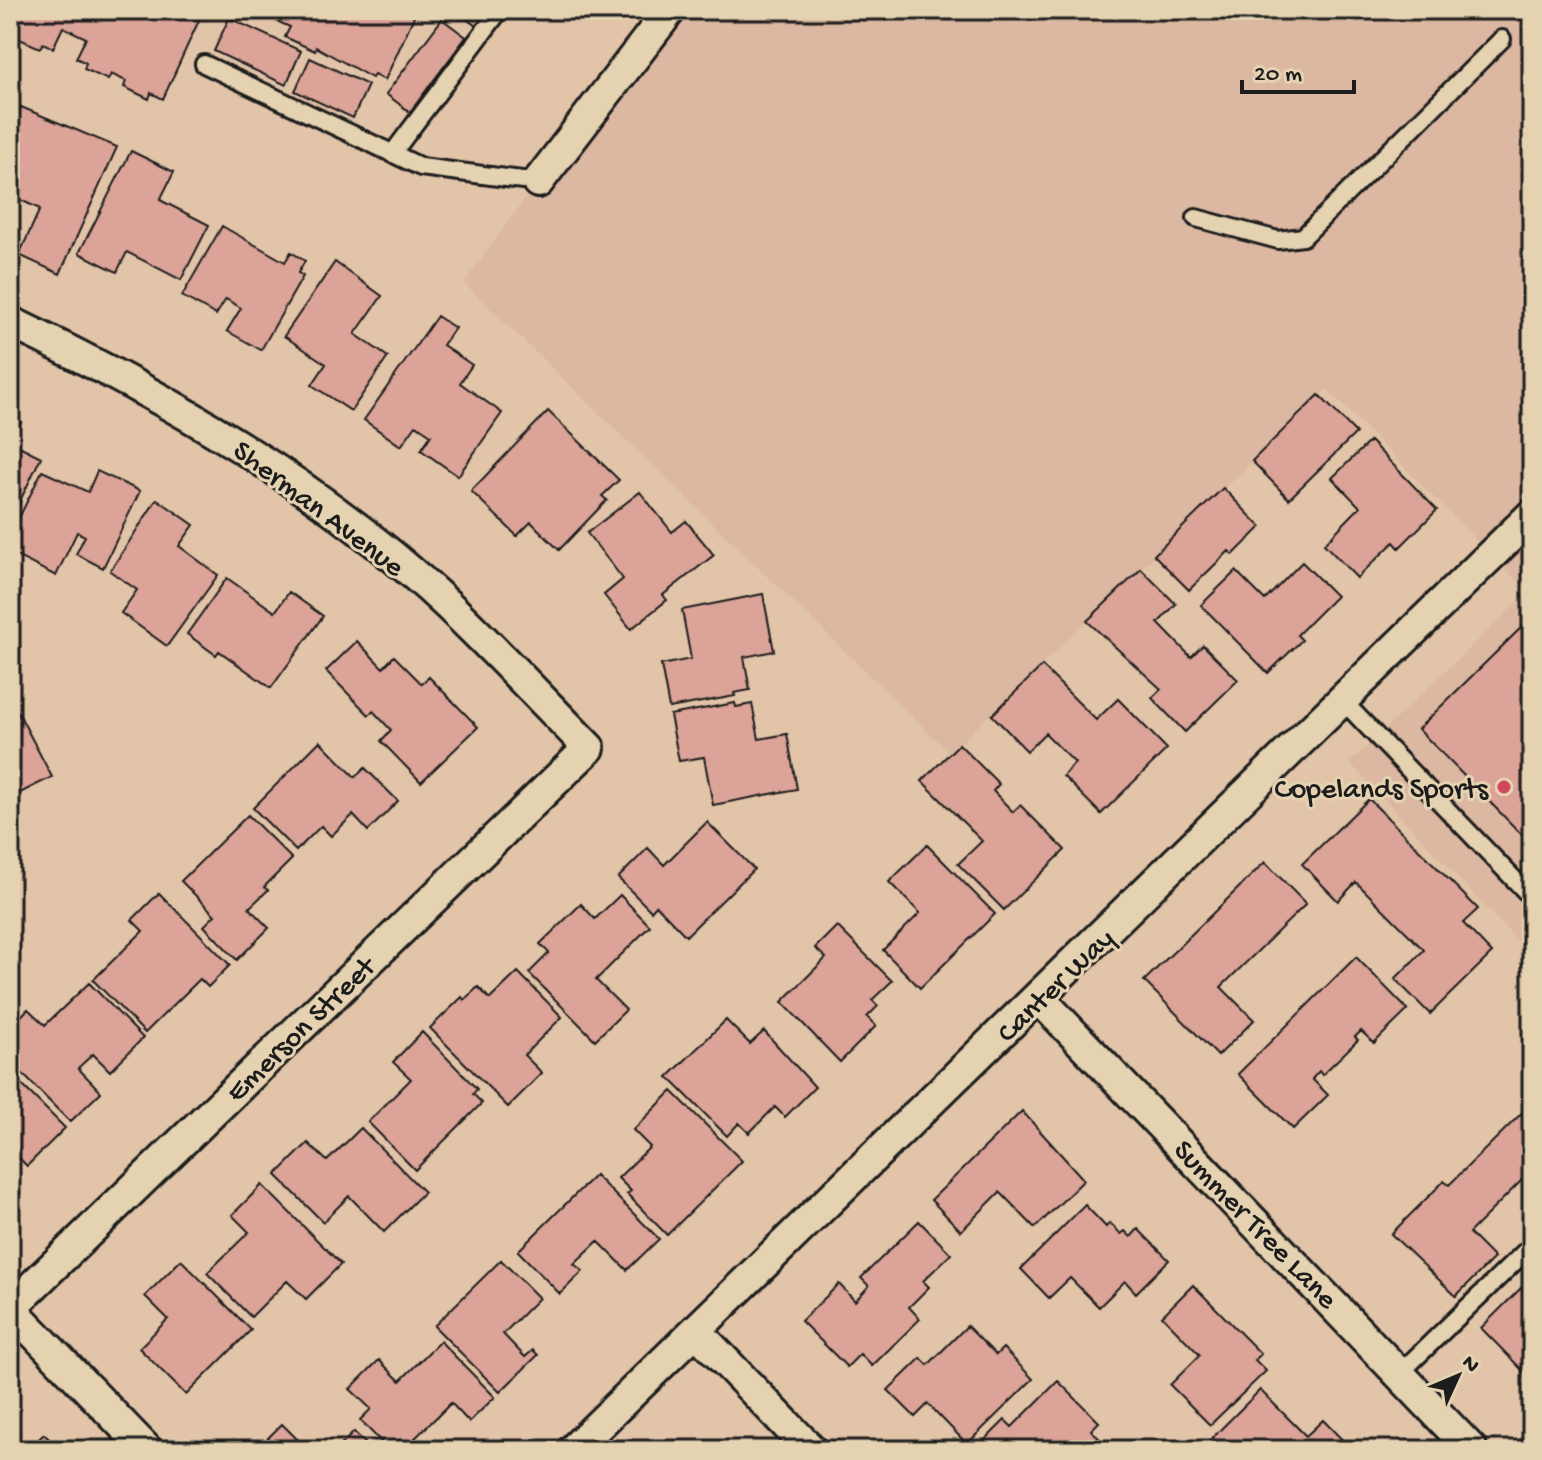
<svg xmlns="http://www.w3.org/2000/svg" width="1542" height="1460" viewBox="0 0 1542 1460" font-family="'Gochi Hand',sans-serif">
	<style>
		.built { fill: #dcb7a1 }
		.building { fill: #dca398; stroke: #1c1c1c; stroke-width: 2 }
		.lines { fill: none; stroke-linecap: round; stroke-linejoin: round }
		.lane-casing { stroke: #1c1c1c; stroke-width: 22 }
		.street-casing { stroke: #1c1c1c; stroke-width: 36 }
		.lane { stroke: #e4d2b0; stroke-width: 16 }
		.street { stroke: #e4d2b0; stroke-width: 30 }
		.poi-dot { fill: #d1495b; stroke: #e4d2b0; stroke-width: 3 }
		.labels { text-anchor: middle; stroke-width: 6; stroke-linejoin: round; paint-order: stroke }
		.street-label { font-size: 30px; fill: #1c1c1c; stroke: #e4d2b0 }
		.poi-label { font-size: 30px; fill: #1c1c1c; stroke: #e4d2b0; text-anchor: end }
	</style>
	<rect width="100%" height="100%" fill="#e2c4a9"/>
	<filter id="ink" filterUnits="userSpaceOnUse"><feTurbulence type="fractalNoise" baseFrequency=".0125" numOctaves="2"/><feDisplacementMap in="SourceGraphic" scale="16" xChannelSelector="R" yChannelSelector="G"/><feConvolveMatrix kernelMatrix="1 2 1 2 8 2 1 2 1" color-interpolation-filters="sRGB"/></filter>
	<g filter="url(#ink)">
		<path class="built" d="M 662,10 L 1532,10 L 1532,956 L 1350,763 L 1528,592 L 1327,389 L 950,753 L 464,283 Z"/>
		<path class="building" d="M 10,10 L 182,10 L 200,18 L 163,99 L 151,93 L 149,99 L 124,87 L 126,81 L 111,74 L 108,80 L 84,69 L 86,63 L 76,58 L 86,38 L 63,27 L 53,48 L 43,43 L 40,48 L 15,37 L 18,30 L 10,26 Z
			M 261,10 L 417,10 L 385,80 L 374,75 L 372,78 L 316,47 L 315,51 L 285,37 L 290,27 L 260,14 Z
			M 454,10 L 492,10 L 479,28 Z
			M 229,18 L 301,51 L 286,85 L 214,51 Z
			M 442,19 L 466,37 L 410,112 L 386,94 Z
			M 310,58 L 368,85 L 353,118 L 295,91 Z
			M 21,107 L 117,147 L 60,274 L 19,255 L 40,209 L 10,195 L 10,130 Z
			M 131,151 L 174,172 L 160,200 L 209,225 L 181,280 L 127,252 L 117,272 L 79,253 Z
			M 222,226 L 285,262 L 291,252 L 305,261 L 298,273 L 303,276 L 261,350 L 227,331 L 241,308 L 226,299 L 216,315 L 182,296 Z
			M 335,262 L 382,296 L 355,334 L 388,357 L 351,411 L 312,385 L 326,364 L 284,336 Z
			M 437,316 L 455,328 L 443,345 L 472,365 L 460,383 L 502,413 L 458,476 L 421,450 L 431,435 L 416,425 L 401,446 L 364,420 Z
			M 1319,395 L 1356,433 L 1289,499 L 1252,461 Z
			M 548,411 L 619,480 L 602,496 L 607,500 L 559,550 L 531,522 L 517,536 L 471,491 Z
			M 10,417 L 21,422 L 11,442 L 41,457 L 10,522 Z
			M 1370,441 L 1437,510 L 1399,548 L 1394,542 L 1357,578 L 1324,544 L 1360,507 L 1332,478 Z
			M 42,471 L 88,492 L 97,471 L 140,491 L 103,568 L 76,554 L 85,536 L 77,532 L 56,576 L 10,553 L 10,536 Z
			M 1223,488 L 1261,527 L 1233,555 L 1229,551 L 1189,590 L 1154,555 Z
			M 640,492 L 672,532 L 686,521 L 714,555 L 663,595 L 667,600 L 631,629 L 604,595 L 623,579 L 587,533 Z
			M 157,499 L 194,525 L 179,546 L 218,575 L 167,646 L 121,613 L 137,590 L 110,571 Z
			M 1302,562 L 1336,596 L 1297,635 L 1302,640 L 1268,673 L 1201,605 L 1236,571 L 1265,600 Z
			M 1141,569 L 1176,604 L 1158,623 L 1191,657 L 1203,645 L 1238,680 L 1185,732 L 1152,698 L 1161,689 L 1087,621 Z
			M 227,578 L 275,612 L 289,592 L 323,616 L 271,688 L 219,651 L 216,655 L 187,634 Z
			M 763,594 L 774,651 L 744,657 L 750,690 L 734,693 L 735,696 L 669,708 L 661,665 L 691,659 L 682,610 Z
			M 1532,617 L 1532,845 L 1418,729 Z
			M 357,641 L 383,668 L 394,656 L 422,684 L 429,677 L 478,727 L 421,782 L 381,741 L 391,730 L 373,711 L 369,715 L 326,671 Z
			M 1042,666 L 1096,720 L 1118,699 L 1167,749 L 1101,814 L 1063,776 L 1075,763 L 1045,733 L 1027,751 L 992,715 Z
			M 10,697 L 52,777 L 10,798 Z
			M 735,703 L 736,707 L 752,704 L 759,739 L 787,734 L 797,789 L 713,805 L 704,757 L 679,761 L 670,715 Z
			M 320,741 L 355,777 L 365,768 L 398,801 L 368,831 L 353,815 L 331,836 L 321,826 L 296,851 L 253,808 Z
			M 959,744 L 999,784 L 993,791 L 1013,812 L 1020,805 L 1065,850 L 1004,910 L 958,864 L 982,841 L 922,781 Z
			M 1369,799 L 1478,909 L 1463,923 L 1492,953 L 1430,1014 L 1395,979 L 1424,950 L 1356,882 L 1338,901 L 1302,864 Z
			M 248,815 L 292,859 L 264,887 L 268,890 L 249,908 L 269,928 L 237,960 L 204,926 L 215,915 L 181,881 Z
			M 707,822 L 754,869 L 686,936 L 656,905 L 651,911 L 618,878 L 648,848 L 664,865 Z
			M 927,845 L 995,914 L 920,988 L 883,950 L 920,913 L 889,882 Z
			M 1265,862 L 1306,904 L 1221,987 L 1254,1020 L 1218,1056 L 1144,981 Z
			M 159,893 L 230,965 L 208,987 L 200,979 L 145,1033 L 93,980 L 143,931 L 132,920 Z
			M 620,895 L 650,926 L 596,980 L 626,1010 L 595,1040 L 529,973 L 549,953 L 540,944 L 581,904 L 595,919 Z
			M 837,926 L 892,981 L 872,1000 L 878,1006 L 867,1017 L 876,1026 L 840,1062 L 782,1002 L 826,958 L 815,948 Z
			M 1356,957 L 1408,1010 L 1374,1043 L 1361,1031 L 1355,1037 L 1358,1040 L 1322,1075 L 1319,1071 L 1312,1079 L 1328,1095 L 1293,1129 L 1238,1074 Z
			M 518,972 L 562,1017 L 524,1055 L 542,1073 L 508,1107 L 430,1028 L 462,997 L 464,1000 L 478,987 L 490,999 Z
			M 89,983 L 143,1038 L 110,1071 L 93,1054 L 78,1068 L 101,1092 L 70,1122 L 10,1061 L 10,1028 L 28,1009 L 45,1025 Z
			M 726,1020 L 750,1044 L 764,1031 L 815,1087 L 785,1117 L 775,1107 L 749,1133 L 739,1123 L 727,1136 L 668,1077 Z
			M 422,1032 L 477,1089 L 473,1094 L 482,1103 L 415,1170 L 368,1122 L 411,1079 L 393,1062 Z
			M 10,1073 L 65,1128 L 27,1166 L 10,1149 Z
			M 672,1091 L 742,1161 L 667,1235 L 627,1194 L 631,1191 L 618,1178 L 650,1147 L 633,1130 Z
			M 1532,1103 L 1532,1170 L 1469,1233 L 1494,1258 L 1456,1296 L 1391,1234 L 1444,1181 L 1449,1185 Z
			M 1022,1111 L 1084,1180 L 1035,1228 L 1000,1192 L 961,1231 L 931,1200 Z
			M 361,1128 L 424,1192 L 384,1232 L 349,1196 L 323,1222 L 276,1175 L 308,1143 L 327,1161 Z
			M 595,1175 L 659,1239 L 627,1270 L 598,1241 L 574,1264 L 583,1271 L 560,1294 L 518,1251 Z
			M 262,1185 L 341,1264 L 306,1299 L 287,1281 L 251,1317 L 207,1273 L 249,1232 L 232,1215 Z
			M 1085,1205 L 1106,1227 L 1110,1223 L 1121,1234 L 1125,1231 L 1131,1237 L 1138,1229 L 1169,1260 L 1136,1293 L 1125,1281 L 1099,1307 L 1070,1278 L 1049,1298 L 1021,1269 Z
			M 919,1221 L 951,1254 L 923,1281 L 929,1287 L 909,1307 L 920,1319 L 872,1366 L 860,1354 L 847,1367 L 801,1321 L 839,1284 L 855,1301 L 869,1286 L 861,1278 Z
			M 181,1260 L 251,1330 L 186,1395 L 139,1348 L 168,1319 L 145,1296 Z
			M 501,1260 L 539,1298 L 503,1334 L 525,1357 L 533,1350 L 538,1355 L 500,1392 L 434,1326 Z
			M 1193,1285 L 1261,1354 L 1255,1360 L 1266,1371 L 1210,1425 L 1170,1385 L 1200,1355 L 1162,1316 Z
			M 1521,1288 L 1532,1299 L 1532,1380 L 1481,1328 Z
			M 967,1326 L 996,1355 L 1003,1348 L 1033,1379 L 967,1444 L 928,1404 L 915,1417 L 888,1390 L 921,1358 L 928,1365 Z
			M 440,1341 L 495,1397 L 469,1422 L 451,1403 L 403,1450 L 389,1450 L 360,1420 L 371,1409 L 350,1389 L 379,1360 L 400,1381 Z
			M 1058,1381 L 1099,1422 L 1091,1430 L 1110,1450 L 975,1450 L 1005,1420 L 1012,1427 Z
			M 1260,1390 L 1306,1436 L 1323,1420 L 1352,1450 L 1208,1450 L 1204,1446 Z
			M 282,1424 L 308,1450 L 256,1450 Z
			M 354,1432 L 372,1450 L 336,1450 Z
			M 44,1434 L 60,1450 L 28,1450 Z"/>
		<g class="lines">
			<defs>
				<path id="lane" d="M 204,64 L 421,167 L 538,182
					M 392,154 L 500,10
					M 1196,218 L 1278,240 L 1303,237 L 1502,39
					M 1343,701 L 1532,898
					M 1401,1372 L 1532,1245"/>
				<path id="street" d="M 538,182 L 670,10
					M 10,322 C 167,397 320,485 448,605 C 496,651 542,700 589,748 L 10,1308
					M 1040,999 L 1472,1450
					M 10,1308 L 147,1450
					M 696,1331 L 811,1450
					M 573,1450 L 1532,515"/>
			</defs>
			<use href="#lane" class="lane-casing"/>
			<use href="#street" class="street-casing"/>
			<use href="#lane" class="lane"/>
			<use href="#street" class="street"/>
		</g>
	</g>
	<circle class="poi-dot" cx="1504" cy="787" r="8"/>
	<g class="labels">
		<g class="street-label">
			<text transform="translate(320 507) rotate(37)" y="10">Sherman Avenue</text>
			<text transform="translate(1054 984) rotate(-44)" y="10">Canter Way</text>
			<text transform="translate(299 1028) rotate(-44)" y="10">Emerson Street</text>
			<text transform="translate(1257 1223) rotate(46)" y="10">Summer Tree Lane</text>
		</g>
		<g class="poi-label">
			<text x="1488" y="797">Copelands Sports</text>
		</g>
	</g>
	<rect width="1542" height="1460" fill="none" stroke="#e4d2b0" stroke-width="40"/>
	<rect x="20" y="20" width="1502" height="1420" fill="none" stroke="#1c1c1c" stroke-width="3" filter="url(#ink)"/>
	<g transform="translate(1458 1376) rotate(46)" stroke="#e4d2b0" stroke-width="6" paint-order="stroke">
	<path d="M0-6L14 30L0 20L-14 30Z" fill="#1c1c1c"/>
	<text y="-12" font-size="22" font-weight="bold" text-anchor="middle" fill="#1c1c1c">N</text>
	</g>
	<path d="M1242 80v12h112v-12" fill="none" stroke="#1c1c1c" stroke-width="4"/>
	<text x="1254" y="80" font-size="24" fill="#1c1c1c" stroke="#e4d2b0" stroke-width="6" paint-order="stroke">20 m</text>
</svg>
